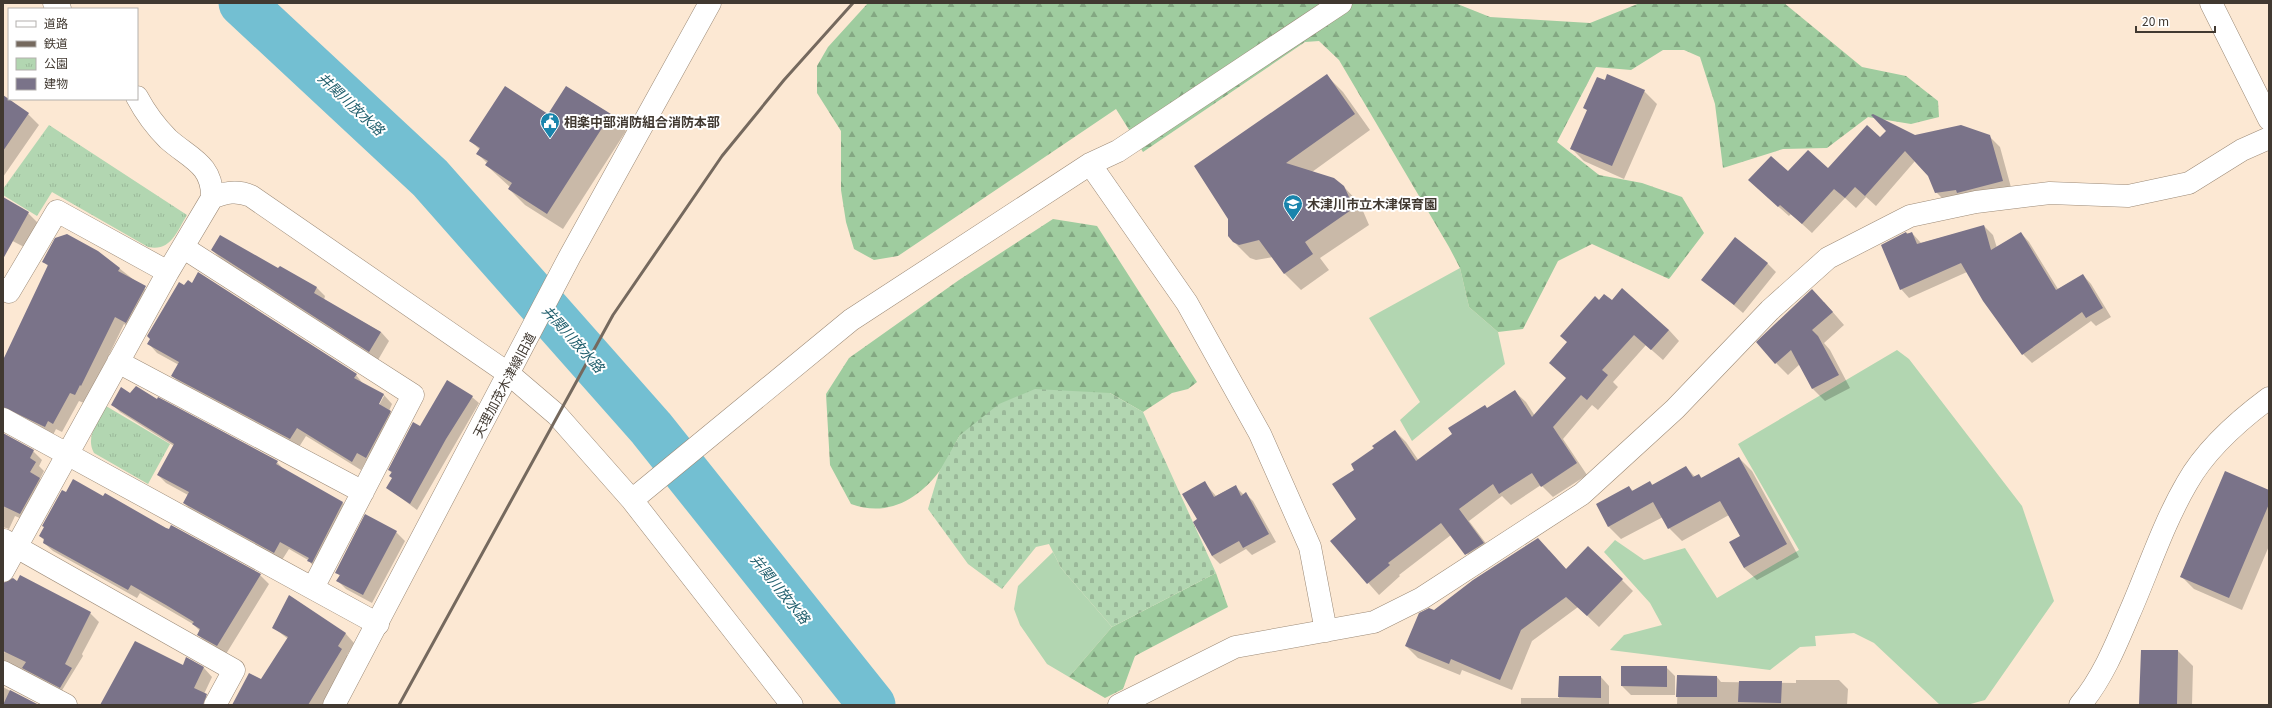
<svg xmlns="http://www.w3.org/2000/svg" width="2272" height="708" viewBox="0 0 2272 708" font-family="Georgia,'Noto Sans JP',serif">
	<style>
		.grass { fill: #b2d6b1 }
		.forest { fill: url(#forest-firs) }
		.cemetery { fill: url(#cemetery-stones) }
		.park { fill: url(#park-tufts) }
		.shadow { fill: #0003; fill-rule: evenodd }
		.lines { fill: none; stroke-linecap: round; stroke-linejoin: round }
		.river { stroke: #73bfd2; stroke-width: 47 }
		.building { fill: #7a7389 }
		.minor-casing { stroke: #9c8a77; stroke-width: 23 }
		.tertiary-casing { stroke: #9c8a77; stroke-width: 23 }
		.minor { stroke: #fff; stroke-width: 22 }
		.tertiary { stroke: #fff; stroke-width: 22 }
		.rail { stroke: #75695e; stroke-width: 3 }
		.labels { text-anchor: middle; stroke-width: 4; stroke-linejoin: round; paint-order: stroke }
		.poi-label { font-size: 13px; font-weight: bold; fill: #413931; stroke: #fff; text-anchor: start }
		.street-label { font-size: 13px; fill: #413931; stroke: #fff }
		.water-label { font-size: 14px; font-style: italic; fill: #215f6d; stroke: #fff }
	</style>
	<defs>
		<pattern id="forest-firs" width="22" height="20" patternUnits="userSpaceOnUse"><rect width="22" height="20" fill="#9fcc9f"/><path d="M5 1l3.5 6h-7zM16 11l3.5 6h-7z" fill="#83a782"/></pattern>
		<pattern id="cemetery-stones" width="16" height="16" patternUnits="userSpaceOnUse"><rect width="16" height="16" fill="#b2d6b1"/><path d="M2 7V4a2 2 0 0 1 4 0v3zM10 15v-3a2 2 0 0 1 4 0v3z" fill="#9ab899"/></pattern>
		<pattern id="park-tufts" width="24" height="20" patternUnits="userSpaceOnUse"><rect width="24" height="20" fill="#b2d6b1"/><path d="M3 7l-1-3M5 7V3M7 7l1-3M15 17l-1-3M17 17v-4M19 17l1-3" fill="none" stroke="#9ab899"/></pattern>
	</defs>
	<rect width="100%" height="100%" fill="#fce8d3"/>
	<path class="grass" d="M 1460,268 L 1469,307 L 1498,332 L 1505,364 L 1412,441 L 1400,420 L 1420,402 L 1369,318 Z
		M 1897,350 L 1909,359 L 2022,506 L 2054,601 L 1985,700 L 1967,705 L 1940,705 L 1874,643 L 1854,633 L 1815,636 L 1816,646 L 1800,647 L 1770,670 L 1610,650 L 1624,635 L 1662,625 L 1650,603 L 1604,552 L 1615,540 L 1644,560 L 1685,548 L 1717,598 L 1799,550 L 1738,444 Z
		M 1053,552 L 1061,568 L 1112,627 L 1069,677 L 1047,664 L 1020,625 L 1014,609 L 1018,586 Z"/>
	<path class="forest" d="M 868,3 L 1455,3 L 1490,17 L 1590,23 L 1640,3 L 1784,3 L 1862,67 L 1906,76 L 1938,101 L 1939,117 L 1911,124 L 1868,117 L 1827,148 L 1783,149 L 1723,168 L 1715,104 L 1700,57 L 1684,50 L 1663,50 L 1631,70 L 1596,67 L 1557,142 L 1599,175 L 1642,183 L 1682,197 L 1704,233 L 1669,279 L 1592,244 L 1558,261 L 1523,329 L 1498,332 L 1469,307 L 1460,268 L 1449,247 L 1339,60 L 1319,41 L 1305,42 L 1143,152 L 1116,109 L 898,256 L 874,260 L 854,249 L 846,222 L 841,190 L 841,131 L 817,93 L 817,66 L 828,47 Z
		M 1053,219 L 1097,226 L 1197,382 L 1188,389 L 1172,393 L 1143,412 L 1110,393 L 960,435 C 953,447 947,463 938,473 C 916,501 886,517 851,504 L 830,465 L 826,394 L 849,358 L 959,280 Z
		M 1216,573 L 1228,607 L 1135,656 L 1123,689 L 1105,698 L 1069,677 L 1112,627 Z"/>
	<path class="cemetery" d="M 1035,389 L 1110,393 L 1143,412 L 1216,573 L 1112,627 L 1061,568 L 1049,544 L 1036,547 L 1002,589 L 968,564 L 928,509 L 939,472 L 960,435 L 999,404 Z"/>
	<path class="park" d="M 49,125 L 187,215 C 177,231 171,252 148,247 L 52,192 L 37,216 L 3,195 L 3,189 Z
		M 106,406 L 170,444 L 148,484 L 94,453 C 85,437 98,421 106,406 Z"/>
	<path class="shadow" d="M 1327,76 L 1343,92 L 1370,130 L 1312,172 L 1344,187 L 1360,204 L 1369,225 L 1320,258 L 1329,270 L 1301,290 L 1285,274 L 1273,257 L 1256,260 L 1250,258 L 1233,241 Z
		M 1608,76 L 1644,91 L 1657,104 L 1624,179 L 1584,161 L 1572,149 L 1588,111 L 1584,107 Z
		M 3,97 L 28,114 L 39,125 L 3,177 Z
		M 548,115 L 610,115 L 626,131 L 563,229 L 525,205 L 509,189 L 510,187 L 486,165 L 487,163 L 477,153 L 480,150 L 471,141 Z
		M 1915,136 L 1989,136 L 2000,147 L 2012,191 L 1946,202 L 1936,192 L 1929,176 L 1915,161 L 1876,206 L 1866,197 L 1856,208 L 1845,198 L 1812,233 L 1791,214 L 1789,216 L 1760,190 L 1788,173 L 1828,170 L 1880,138 Z
		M 3,199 L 28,213 L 39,224 L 26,248 L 3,236 Z
		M 1984,226 L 1993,235 L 1997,248 L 2021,233 L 2029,242 L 2058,289 L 2083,275 L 2091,284 L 2111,317 L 2096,326 L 2091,321 L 2032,363 L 2023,354 L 1984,300 L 1967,272 L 1909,298 L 1901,289 L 1906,233 L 1912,233 L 1921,243 Z
		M 212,250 L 279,270 L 280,267 L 317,288 L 325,296 L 324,300 L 381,332 L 389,341 L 378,360 L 221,259 Z
		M 43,261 L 119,268 L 154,296 L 135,331 L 124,324 L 90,394 L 84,403 L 79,401 L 62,432 L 56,429 L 53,435 L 3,419 L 3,358 L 5,359 L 49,267 Z
		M 1767,263 L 1776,272 L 1743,313 L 1703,279 Z
		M 1599,301 L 1612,302 L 1669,330 L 1679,341 L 1663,360 L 1646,345 L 1613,382 L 1618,387 L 1598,410 L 1592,405 L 1563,439 L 1587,475 L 1553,497 L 1541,485 L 1511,505 L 1502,496 L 1469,521 L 1494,554 L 1477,565 L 1451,535 L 1399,575 L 1400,576 L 1379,595 L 1331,541 L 1357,519 L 1356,470 L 1395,431 L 1406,442 L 1419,461 L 1515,392 L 1526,402 L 1535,416 L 1567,378 L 1568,342 Z
		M 1824,302 L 1844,325 L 1824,343 L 1830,350 L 1850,388 L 1825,401 L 1813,389 L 1800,364 L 1788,375 L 1776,363 Z
		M 149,344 L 356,375 L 364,385 L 384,395 L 392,404 L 389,411 L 399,420 L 375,466 L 366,461 L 361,470 L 306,436 L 299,447 L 181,384 L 172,376 L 179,365 L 157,353 ZM 382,396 L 384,396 L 377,409 L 376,408 Z
		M 130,394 L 157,400 L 277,462 L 285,471 L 343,503 L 351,511 L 316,569 L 308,560 L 289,549 L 282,560 L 192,511 L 184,503 L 188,495 L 166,483 L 158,475 L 174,446 L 120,412 L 112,404 Z
		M 472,397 L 479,403 L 417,510 L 388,488 L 393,478 L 390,470 L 420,427 Z
		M 3,434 L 33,451 L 42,460 L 39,466 L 44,471 L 40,479 L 48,487 L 29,522 L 15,516 L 9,529 L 3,527 Z
		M 1739,458 L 1752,471 L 1799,557 L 1757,580 L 1744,568 L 1741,536 L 1729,515 L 1682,541 L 1669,528 L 1663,517 L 1621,539 L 1609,527 L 1597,505 L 1629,487 L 1633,491 L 1650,482 L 1653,485 L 1686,467 L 1695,477 L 1699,475 L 1702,478 Z
		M 1204,482 L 1216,496 L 1235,486 L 1244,495 L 1246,494 L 1253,501 L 1276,542 L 1252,555 L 1246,549 L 1220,564 L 1212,556 L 1198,520 Z
		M 2269,491 L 2269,546 L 2242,610 L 2194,589 L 2181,576 Z
		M 66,494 L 104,497 L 170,530 L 172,527 L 260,575 L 269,584 L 226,654 L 207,643 L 198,635 L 200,631 L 193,624 L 140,593 L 137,598 L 53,551 L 44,543 L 45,541 L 40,536 Z
		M 396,532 L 405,541 L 372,603 L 346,589 L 338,581 L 340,576 L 336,572 Z
		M 1549,550 L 1567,570 L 1622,580 L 1633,591 L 1599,627 L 1578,607 L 1532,641 L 1512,690 L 1462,670 L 1460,675 L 1418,658 L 1406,646 L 1434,611 Z
		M 3,584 L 90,613 L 99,622 L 82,654 L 83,656 L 61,692 L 3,663 L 3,655 L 6,649 L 3,648 Z
		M 290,596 L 346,634 L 354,643 L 347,655 L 350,658 L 322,705 L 233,705 L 262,680 L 288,639 L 273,627 Z
		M 2142,651 L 2178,651 L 2193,666 L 2192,705 L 2140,705 Z
		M 187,659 L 204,668 L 212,677 L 204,694 L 214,705 L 109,705 L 183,666 Z
		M 1666,667 L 1675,676 L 1675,695 L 1631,695 L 1622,686 Z
		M 1678,676 L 1717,677 L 1721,682 L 1796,683 L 1796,680 L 1839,680 L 1848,689 L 1847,705 L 1677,705 Z
		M 1560,677 L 1601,677 L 1609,686 L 1609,705 L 1521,705 L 1521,698 L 1559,698 Z
		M 3,687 L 37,705 L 3,705 Z"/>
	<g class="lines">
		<path class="river" d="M 242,3 L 430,178 L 651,428 L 872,705"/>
	</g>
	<path class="building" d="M 1327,74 L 1355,114 L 1286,163 L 1334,178 L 1344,186 L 1354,208 L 1305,242 L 1313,254 L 1284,274 L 1259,240 L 1239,245 L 1233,242 L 1228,236 L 1228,219 L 1194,166 Z
		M 1607,74 L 1645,90 L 1612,166 L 1570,149 L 1587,110 L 1583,108 L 1597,77 L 1605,80 Z
		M 505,86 L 548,114 L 566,86 L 611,114 L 547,214 L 508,189 L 512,183 L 485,165 L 488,161 L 476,154 L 480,148 L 469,141 Z
		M 3,95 L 29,113 L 3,151 Z
		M 1873,114 L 1915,135 L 1961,125 L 1990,135 L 2003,181 L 1957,193 L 1956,190 L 1935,193 L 1928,176 L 1905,151 L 1865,196 L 1855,187 L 1845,198 L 1834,189 L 1802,224 L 1780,205 L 1778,207 L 1748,180 L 1771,156 L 1788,171 L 1808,150 L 1828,168 L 1867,125 L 1880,137 L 1886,131 L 1871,115 Z
		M 3,197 L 29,212 L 3,259 Z
		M 1984,225 L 1991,250 L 2021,232 L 2056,290 L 2083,274 L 2103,308 L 2086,318 L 2082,312 L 2022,355 L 1983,301 L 1961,263 L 1900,290 L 1881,245 L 1906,232 L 1907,234 L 1912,232 L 1917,244 Z
		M 67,234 L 98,251 L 120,268 L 118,271 L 146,286 L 126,323 L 115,317 L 81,386 L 80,385 L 75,395 L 70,393 L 53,424 L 48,421 L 45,427 L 3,407 L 3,360 L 48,265 L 42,262 L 55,238 Z
		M 220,235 L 278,268 L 280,266 L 317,287 L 314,293 L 381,332 L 369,352 L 211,250 Z
		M 1735,237 L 1768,263 L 1734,305 L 1701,280 Z
		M 198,272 L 357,374 L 354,378 L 384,394 L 379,404 L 391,411 L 366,458 L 357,453 L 352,462 L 297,428 L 290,439 L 171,376 L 179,362 L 147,344 L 150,339 L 147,336 L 179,282 L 184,285 L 188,280 L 192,283 Z
		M 1622,288 L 1669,330 L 1651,350 L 1634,335 L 1602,370 L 1608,375 L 1587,400 L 1581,395 L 1553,427 L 1577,463 L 1541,487 L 1532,473 L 1499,494 L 1493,484 L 1459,509 L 1484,543 L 1465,555 L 1441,523 L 1388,563 L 1390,565 L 1367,584 L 1330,541 L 1356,519 L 1332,484 L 1354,470 L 1351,464 L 1374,448 L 1372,446 L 1395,430 L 1416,461 L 1452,434 L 1448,428 L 1485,405 L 1487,408 L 1515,390 L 1532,417 L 1566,378 L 1549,363 L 1567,342 L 1560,336 L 1595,296 L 1599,300 L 1604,294 L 1612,300 Z
		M 1812,289 L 1833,312 L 1812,330 L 1818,336 L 1839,375 L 1812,389 L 1791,350 L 1775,364 L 1756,342 Z
		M 447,380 L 473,396 L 446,439 L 410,504 L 386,488 L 392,478 L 389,476 L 392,472 L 388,470 L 413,422 L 420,426 Z
		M 136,386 L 157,399 L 158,397 L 278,461 L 276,464 L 343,502 L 312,563 L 307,561 L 309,558 L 280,542 L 274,553 L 183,503 L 189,492 L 157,475 L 174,444 L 111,405 L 121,387 L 130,393 Z
		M 3,433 L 34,450 L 30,458 L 36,462 L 30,472 L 40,478 L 20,514 L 3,506 Z
		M 1739,457 L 1787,544 L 1744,568 L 1729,542 L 1740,536 L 1720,501 L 1668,529 L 1653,502 L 1608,527 L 1596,504 L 1629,486 L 1632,491 L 1650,481 L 1652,485 L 1686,466 L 1693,477 L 1699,474 L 1701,478 Z
		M 2225,471 L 2269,490 L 2269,504 L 2229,598 L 2180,577 Z
		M 73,479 L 103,496 L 105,493 L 166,528 L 169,529 L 171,525 L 261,574 L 217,646 L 197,635 L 200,629 L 192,624 L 194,622 L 166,605 L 131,585 L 128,590 L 43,543 L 44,539 L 39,536 L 44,527 L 42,526 L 62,490 L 66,492 Z
		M 1205,481 L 1214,497 L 1236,485 L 1241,496 L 1246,492 L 1269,534 L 1243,548 L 1239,541 L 1212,556 L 1193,522 L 1197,519 L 1182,494 Z
		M 365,514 L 397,531 L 363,595 L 336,581 L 340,575 L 335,573 Z
		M 1538,538 L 1566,569 L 1588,546 L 1623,579 L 1587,616 L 1566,597 L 1521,630 L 1500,680 L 1451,659 L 1449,664 L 1405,646 L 1419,613 L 1429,608 L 1434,610 L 1473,580 Z
		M 20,575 L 91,612 L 65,664 L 72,668 L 60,688 L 22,668 L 26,662 L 3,651 L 3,583 L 13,578 L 17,581 Z
		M 289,595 L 346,633 L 338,646 L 342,649 L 308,705 L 232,705 L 249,673 L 261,679 L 288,637 L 272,628 Z
		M 135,641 L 183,665 L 186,657 L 204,667 L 194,688 L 207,694 L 203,705 L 100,705 Z
		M 2141,650 L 2178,650 L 2177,705 L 2139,705 Z
		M 1621,666 L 1667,666 L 1667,687 L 1621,686 Z
		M 1677,675 L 1717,676 L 1717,697 L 1676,697 Z
		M 1559,676 L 1601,676 L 1601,698 L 1558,697 Z
		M 1739,681 L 1782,681 L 1781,703 L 1738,702 Z
		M 10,690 L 39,705 L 3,705 Z"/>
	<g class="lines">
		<defs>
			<path id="minor" d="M 54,3 L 60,9
				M 2211,3 L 2269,119
				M 1090,164 L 1187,303 L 1260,434 L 1310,547 L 1326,631
				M 212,198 C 225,192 237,190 251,196 L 509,374 L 557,415 L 632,500 L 792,705
				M 184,248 L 413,395 L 313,588
				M 3,289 L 9,292 L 57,211 L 168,272
				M 118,362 L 363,492
				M 3,419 L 378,624
				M 632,500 L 851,320 L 1090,164 L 1118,151 L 1341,3
				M 4,540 L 234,670 L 215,705
				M 3,571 L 168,272 L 212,198 C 213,164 189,158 168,139 C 156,127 145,112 137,97
				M 3,672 L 66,705
				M 1119,705 L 1235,647 L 1374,622 L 1422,598 L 1582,494 L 1675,409 L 1770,310 L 1828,258 L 1910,216 L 1976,202 L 2050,193 L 2128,196 L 2189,183 L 2242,150 L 2269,138"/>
			<path id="tertiary" d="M 334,705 L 570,256 L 710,3
				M 2080,705 C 2102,679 2116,645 2129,614 C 2148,571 2163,524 2187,483 C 2206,449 2238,421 2269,398"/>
		</defs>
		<use href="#minor" class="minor-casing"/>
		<use href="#tertiary" class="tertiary-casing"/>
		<use href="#minor" class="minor"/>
		<use href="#tertiary" class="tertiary"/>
		<path class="rail" d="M 399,705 L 613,315 L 722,156 L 784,80 L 853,3"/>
	</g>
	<defs>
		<symbol id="civic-pin" viewBox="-11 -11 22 30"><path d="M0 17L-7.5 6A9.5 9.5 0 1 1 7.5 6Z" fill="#1984ac" stroke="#fff"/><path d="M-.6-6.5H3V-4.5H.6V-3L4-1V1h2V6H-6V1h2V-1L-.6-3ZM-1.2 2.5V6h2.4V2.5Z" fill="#fff"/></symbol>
		<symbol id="school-pin" viewBox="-11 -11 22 30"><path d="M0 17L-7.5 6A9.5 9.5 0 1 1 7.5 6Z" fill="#1984ac" stroke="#fff"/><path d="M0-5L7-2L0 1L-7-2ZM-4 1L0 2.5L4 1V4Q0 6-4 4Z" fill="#fff"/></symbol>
	</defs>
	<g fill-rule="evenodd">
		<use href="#civic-pin" x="539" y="111" width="22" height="30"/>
		<use href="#school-pin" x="1282" y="193" width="22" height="30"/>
	</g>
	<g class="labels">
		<g class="poi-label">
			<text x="564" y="127">相楽中部消防組合消防本部</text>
			<text x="1307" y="209">木津川市立木津保育園</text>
		</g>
		<g class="street-label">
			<text transform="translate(504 385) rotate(-62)" y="5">天理加茂木津線旧道</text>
		</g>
		<g class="water-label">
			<text transform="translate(351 104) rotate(43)" y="5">井関川放水路</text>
			<text transform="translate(573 339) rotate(48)" y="5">井関川放水路</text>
			<text transform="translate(780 589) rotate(51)" y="5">井関川放水路</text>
		</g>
	</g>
	<rect width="2272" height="708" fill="none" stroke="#413931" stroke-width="8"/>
	<rect x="8" y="8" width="130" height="92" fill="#ffffff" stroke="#b3b0ad"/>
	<rect x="16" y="21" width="20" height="6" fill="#ffffff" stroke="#b3b0ad"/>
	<text x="44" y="28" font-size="12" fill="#413931">道路</text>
	<rect x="16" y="41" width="20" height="6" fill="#75695e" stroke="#b3b0ad"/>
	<text x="44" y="48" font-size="12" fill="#413931">鉄道</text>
	<rect x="16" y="58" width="20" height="12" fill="url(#park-tufts)" stroke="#b3b0ad"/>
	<text x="44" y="68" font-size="12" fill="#413931">公園</text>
	<rect x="16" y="78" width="20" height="12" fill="#7a7389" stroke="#b3b0ad"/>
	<text x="44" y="88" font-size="12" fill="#413931">建物</text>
	<path d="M2136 26v6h79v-6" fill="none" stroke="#413931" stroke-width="2"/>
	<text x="2142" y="26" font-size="12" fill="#413931" stroke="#ffffff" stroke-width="3" paint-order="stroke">20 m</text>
</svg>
